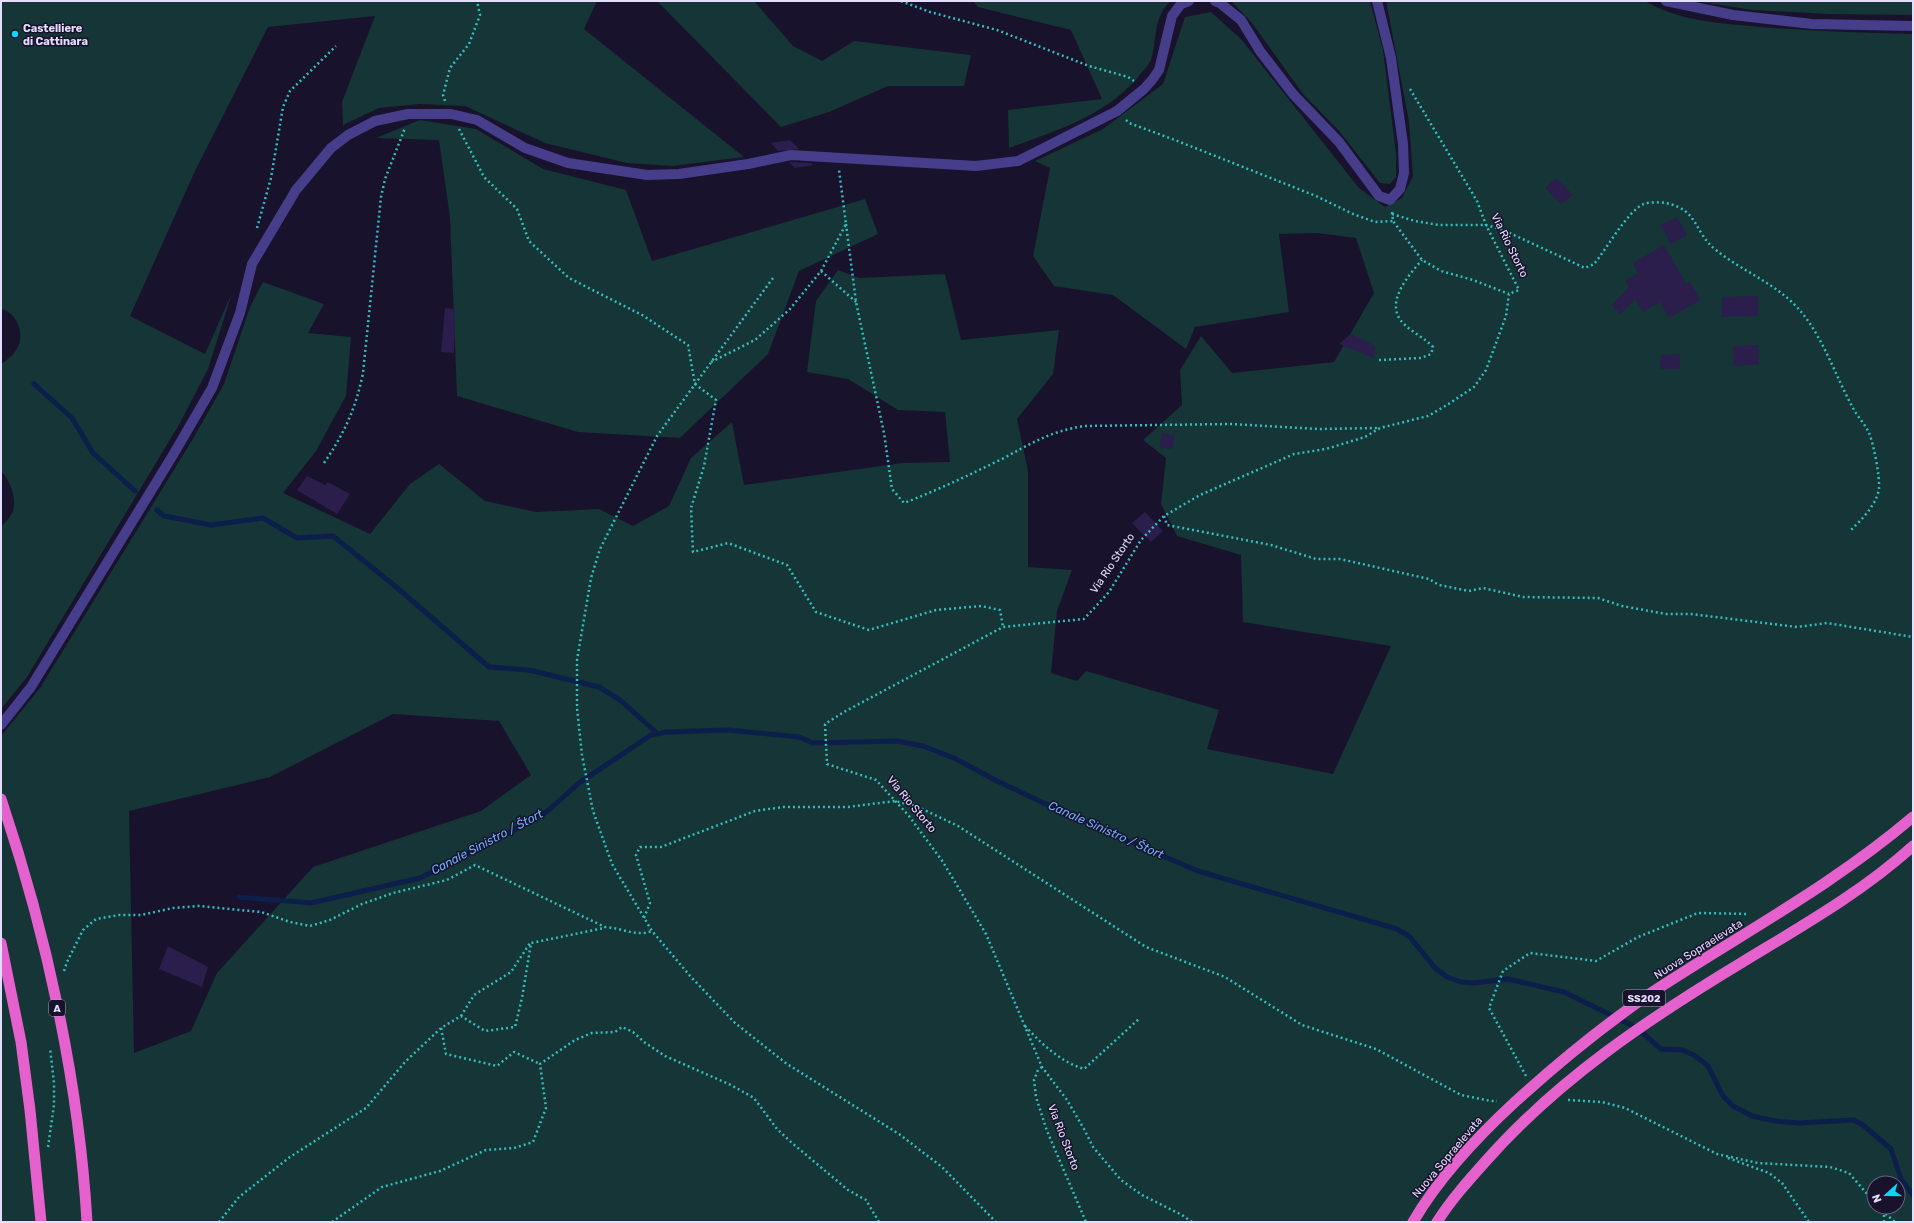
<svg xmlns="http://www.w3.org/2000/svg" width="1914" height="1223" viewBox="0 0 1914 1223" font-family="Rubik,sans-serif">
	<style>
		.green { fill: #153536; fill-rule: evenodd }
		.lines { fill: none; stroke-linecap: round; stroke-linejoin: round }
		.stream { stroke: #0c1f4b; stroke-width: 5 }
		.building { fill: #2b1e4d }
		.path { stroke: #33bdbd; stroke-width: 2.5; stroke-dasharray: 2 3; stroke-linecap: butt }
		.minor { stroke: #463e8a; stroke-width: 10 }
		.trunk-bridge { stroke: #e561cd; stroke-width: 11 }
		.poi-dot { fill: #0ed4fb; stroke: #18122c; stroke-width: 1.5 }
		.labels { text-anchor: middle; stroke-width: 3; stroke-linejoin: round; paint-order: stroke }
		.shield { fill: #18122c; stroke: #a6a1bf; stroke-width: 1 }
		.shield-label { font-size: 10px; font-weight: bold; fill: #e3defe }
		.poi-label { font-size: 11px; font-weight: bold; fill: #e3defe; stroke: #18122c; text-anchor: start }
		.street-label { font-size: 11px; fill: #e3defe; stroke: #18122c }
		.water-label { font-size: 12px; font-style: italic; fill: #6eb2fc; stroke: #18122c }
	</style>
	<rect width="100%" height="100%" fill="#18122c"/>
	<path class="green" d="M 1,1 L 597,1 L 584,29 L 744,157 L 673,166 L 627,163 L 545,143 L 465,106 L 420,104 L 379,108 L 343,125 L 342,102 L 375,16 L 268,27 L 195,171 L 130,316 L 205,354 L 232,293 L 208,369 L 180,423 L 27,677 L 1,709 L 1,527 C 4,523 9,519 11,515 C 19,502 10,480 1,471 L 1,364 C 9,359 16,353 19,344 C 24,330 15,312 1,309 Z
		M 657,1 L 754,1 L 793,46 L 822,61 L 854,41 L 971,55 L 964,86 L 888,86 L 829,112 L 781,127 Z
		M 973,1 L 1171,1 C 1153,16 1157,40 1151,60 C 1149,64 1145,69 1142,72 C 1111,114 1056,131 1009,148 L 1008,110 L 1102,99 L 1071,30 L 978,7 Z
		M 1231,1 L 1370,1 L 1383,50 L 1396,153 L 1396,177 L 1390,184 L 1380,183 L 1339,131 L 1303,94 L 1252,23 Z
		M 1386,1 L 1645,1 C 1681,22 1721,23 1760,27 C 1811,31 1862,33 1913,34 L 1913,1222 L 1,1222 L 1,736 L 40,688 L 194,437 L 224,384 L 250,307 L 263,282 L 324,304 L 308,333 L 351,337 L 346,396 L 316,451 L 283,493 L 370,534 L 410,484 L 439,464 L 485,501 L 536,512 L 599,509 L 633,526 L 669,506 L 691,458 L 732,422 L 744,485 L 903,463 L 950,462 L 945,412 L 898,410 L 848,379 L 807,372 L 816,301 L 838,270 L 859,278 L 945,274 L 961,340 L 1059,330 L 1053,374 L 1017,419 L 1028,471 L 1028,567 L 1072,570 L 1057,611 L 1051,673 L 1077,681 L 1086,671 L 1219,710 L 1207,749 L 1333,774 L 1391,646 L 1243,622 L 1241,555 L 1177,536 L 1161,504 L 1166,458 L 1143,440 L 1182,405 L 1180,370 L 1201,336 L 1232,373 L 1334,362 L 1374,293 L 1356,238 L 1317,233 L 1279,234 L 1289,312 L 1195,327 L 1186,349 L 1113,295 L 1054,286 L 1033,256 L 1050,168 L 1035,161 L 1103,129 L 1163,84 L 1185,17 L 1211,12 L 1241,39 L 1359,188 L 1385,207 L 1402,198 L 1413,176 L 1409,122 ZM 393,714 L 499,721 L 531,775 L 481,811 L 313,867 L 217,973 L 191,1031 L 134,1053 L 129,811 L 270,777 ZM 1874,1183 L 1898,1183 L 1898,1207 L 1874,1207 Z
		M 1695,1 L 1913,1 L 1913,15 L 1829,14 L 1752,10 Z
		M 420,120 L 476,129 L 543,169 L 626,190 L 652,261 L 865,199 L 878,234 L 799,271 L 768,354 L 680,438 L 578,432 L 457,396 L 450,217 L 439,140 L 376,138 Z"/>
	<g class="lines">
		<path class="stream" d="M 34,384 L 72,418 L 93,453 L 135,491
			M 157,510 L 164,516 L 211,525 L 263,518 L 297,538 L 333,536 L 395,586 L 489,667 L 529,670 L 599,687 L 620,700 L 657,733
			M 239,897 L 311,903 L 420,878 L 541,816 L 551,808 L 579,783 L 651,735 L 667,732 L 728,730 L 799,737 L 813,743 L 897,741 L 923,746 L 954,758 L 997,781 L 1093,826 L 1198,871 L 1397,929 L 1410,937 L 1435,968 L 1447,977 L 1461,982 L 1474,983 L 1508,979 L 1564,992 L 1637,1028 L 1661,1049 L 1682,1050 L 1694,1055 L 1708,1066 L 1723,1096 L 1733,1106 L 1752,1116 L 1775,1121 L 1798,1123 L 1854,1120 L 1863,1125 L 1891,1149 L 1901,1179 L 1913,1195"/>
	</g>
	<path class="building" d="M 790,140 L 799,149 L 778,151 L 771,143 Z
		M 789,162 L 811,163 L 813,165 L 795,168 Z
		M 1556,178 L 1573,195 L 1561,204 L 1545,188 Z
		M 1677,217 L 1687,235 L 1671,244 L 1661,225 Z
		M 1664,245 L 1686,284 L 1690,282 L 1700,300 L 1669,318 L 1660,302 L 1643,312 L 1635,299 L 1621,314 L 1611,305 L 1629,287 L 1625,281 L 1638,273 L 1633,263 Z
		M 1758,296 L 1758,316 L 1722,317 L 1722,297 Z
		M 445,308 L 455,309 L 454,353 L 441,352 Z
		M 1351,334 L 1375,346 L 1374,358 L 1339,344 Z
		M 1758,345 L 1759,364 L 1734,366 L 1733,346 Z
		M 1680,354 L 1680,369 L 1660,369 L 1661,355 Z
		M 1162,433 L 1174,435 L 1173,449 L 1160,448 Z
		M 307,476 L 325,485 L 328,482 L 350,494 L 337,514 L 297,490 Z
		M 1145,512 L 1163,531 L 1151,542 L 1132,523 Z
		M 168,946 L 208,967 L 202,987 L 159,969 Z"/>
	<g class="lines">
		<path class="path" d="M 901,1 L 930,12 L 997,30 L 1089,66 L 1128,77 L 1134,81
			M 1410,89 L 1477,201 L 1486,225 L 1519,290 L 1509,294
			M 445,101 L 443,95 L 450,68 L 469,44 L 480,15 L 477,1
			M 1126,120 L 1129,123 L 1175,140 L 1316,196 L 1353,214 L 1375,222 L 1393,221
			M 459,129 L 484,177 L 517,209 L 529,241 L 569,278 L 642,315 L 688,345 L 695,384 L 716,400 L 704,466 L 691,508 L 693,552 L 728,543 L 787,565 L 816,612 L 869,630 L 936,610 L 981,606 L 1000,610 L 1003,627
			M 1392,212 L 1393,221 L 1422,260 L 1441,271 L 1473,280 L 1509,294
			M 1392,214 L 1415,221 L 1439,225 L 1486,225 L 1501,229 L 1585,268 L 1594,264 C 1606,250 1628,210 1644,204 C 1649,202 1660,202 1665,203 C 1699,209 1693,232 1716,250 C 1738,268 1765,279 1786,297 C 1819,323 1833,372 1853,408 C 1857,416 1865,424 1869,433 C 1874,445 1880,477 1879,489 C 1876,506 1861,520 1850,531
			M 846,224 L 856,302 L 884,433 L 892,489 L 904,503 C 938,490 969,475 1002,459 C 1030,444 1051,431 1084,426 L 1231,424 L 1318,429 L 1379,428
			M 257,228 L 271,178 L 283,107 L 290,91 L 336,46
			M 821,271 L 856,302
			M 773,278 L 657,436 L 600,549 L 591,578 L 577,660 L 577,708 L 582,755 L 593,811 L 612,864 L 652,931 L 691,977 L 735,1023 L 787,1064 L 899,1134 L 942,1167 L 996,1222
			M 1379,360 L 1421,358 L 1431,354 L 1433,347 C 1425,338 1413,333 1404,324 C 1383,304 1408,276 1422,260
			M 711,362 L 755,340 L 790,309 L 821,271 L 846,224 L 839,170
			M 324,463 C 344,434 356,408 363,373 L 381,197 L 385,179 L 405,128
			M 1164,516 L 1167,525 L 1271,545 L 1316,559 L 1340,559 L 1429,579 L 1439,585 L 1469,591 L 1483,588 L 1523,597 L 1598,598 L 1622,606 L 1666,614 L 1691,614 L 1797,627 L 1827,623 L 1913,637
			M 644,918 L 650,903 L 636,855 L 640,847 L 661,847 L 755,811 L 783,807 L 848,807 L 895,801 L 916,806 L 958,826 L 1146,947 L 1225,977 L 1302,1025 L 1376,1049 L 1461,1095 L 1491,1101 L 1497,1101
			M 64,971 L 67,962 L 83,930 L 96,919 L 119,915 L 141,915 L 173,908 L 199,906 L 261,912 L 290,922 L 310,926 L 330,920 L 362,904 L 393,893 L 447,880 L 475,865 L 605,927 C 622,928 636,937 652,931
			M 461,1016 L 474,995 L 511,972 L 530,943
			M 1025,1026 C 1042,1044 1059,1061 1084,1069 L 1140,1018
			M 441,1028 L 446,1054 L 497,1066 L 514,1052 L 540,1064
			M 1042,1067 L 1038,1070 L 1034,1080 L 1036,1097 L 1047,1131 L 1086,1222
			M 1526,1076 L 1489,1008 L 1503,971 L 1530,953 L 1596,961 L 1638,937 L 1698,913 L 1749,914
			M 1568,1100 L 1602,1102 L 1625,1108 L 1717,1154 L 1758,1163 L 1830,1167 L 1849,1173 L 1874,1202
			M 48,1147 L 54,1105 L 54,1083 L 50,1048
			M 1728,1158 L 1769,1173 L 1782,1183 L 1809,1222
			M 1878,1207 L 1895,1222
			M 219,1222 L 239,1197 L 290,1157 L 366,1108 L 405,1062 L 441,1028 L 461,1016 L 485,1031 L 515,1027 L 522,998 L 531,943 L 604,928
			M 332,1222 L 382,1187 L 440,1171 L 486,1150 L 514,1148 L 533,1142 L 546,1108 L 540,1064 L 575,1040 L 592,1033 L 615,1032 L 622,1027 L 633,1032 L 644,1042 L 665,1056 L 731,1085 L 754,1098 L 777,1129 L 792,1143 L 848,1190 L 866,1200 L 879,1222
			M 1192,1222 L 1182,1215 L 1142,1195 L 1121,1180 L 1093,1147 L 1084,1129 L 1067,1100 L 1042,1067 L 986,934 L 943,862 L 909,816 L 876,780 L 827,764 L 825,724 L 844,712 L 1003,627 L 1084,619 L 1109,592 L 1141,540 L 1164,516 L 1200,495 L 1294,454 L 1326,449 L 1365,437 L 1380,428 L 1428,416 L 1447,405 L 1474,387 L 1486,370 L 1506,316 L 1509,294
			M 1884,1222 L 1884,1215"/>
		<path class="minor" d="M 1215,1 L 1220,3 L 1241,20 L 1260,51 L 1293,94 L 1339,142 L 1379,196 L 1390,200 L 1400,189 L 1404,173 L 1403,144 L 1391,58 L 1377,1
			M 1666,1 L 1733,15 L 1812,24 L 1913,26
			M 1,725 L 31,687 L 173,455 L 212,388 L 240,313 L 252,264 L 296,190 L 331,148 L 348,135 L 375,121 L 408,114 L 451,114 L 477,120 L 525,148 L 568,163 L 647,175 L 679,174 L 748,164 L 791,155 L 976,166 L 1018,161 L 1117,111 L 1144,89 L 1152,80 L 1159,70 L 1172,16 L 1181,4 L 1189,1"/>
		<path class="trunk-bridge" d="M 1,799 C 46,932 79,1082 87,1222
			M 1,943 L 21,1042 L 30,1110 L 41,1222
			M 1413,1222 C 1439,1177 1478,1136 1516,1101 C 1559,1062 1603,1026 1651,993 C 1739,935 1832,886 1913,817
			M 1437,1222 C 1451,1200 1468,1181 1485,1162 C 1557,1080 1648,1019 1741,963 C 1800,927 1861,893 1913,846"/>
	</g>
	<circle class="poi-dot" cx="15" cy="34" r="4"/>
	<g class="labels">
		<g class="shield">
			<rect x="1623" y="990" width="42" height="16" rx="3"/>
			<rect x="49" y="1000" width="16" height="16" rx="3"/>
		</g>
		<g class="shield-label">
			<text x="1644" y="1002">SS202</text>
			<text x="57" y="1012">A</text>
		</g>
		<g class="poi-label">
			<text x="23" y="32">Castelliere<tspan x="23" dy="13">di Cattinara</tspan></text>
		</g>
		<g class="street-label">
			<text transform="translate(1510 245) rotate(64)" y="4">Via Rio Storto</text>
			<text transform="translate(1112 563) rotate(-56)" y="4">Via Rio Storto</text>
			<text transform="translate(912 804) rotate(50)" y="4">Via Rio Storto</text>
			<text transform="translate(1698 949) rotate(-32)" y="4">Nuova Sopraelevata</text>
			<text transform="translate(1064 1137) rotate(69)" y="4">Via Rio Storto</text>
			<text transform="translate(1447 1157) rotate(-50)" y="4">Nuova Sopraelevata</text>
		</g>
		<g class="water-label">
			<text transform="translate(1106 830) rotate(24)" y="4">Canale Sinistro / Štort</text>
			<text transform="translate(487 842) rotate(-28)" y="4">Canale Sinistro / Štort</text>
		</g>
	</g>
	<rect width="1914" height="1223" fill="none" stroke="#e3defe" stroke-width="4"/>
	<g transform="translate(1886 1195) rotate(249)"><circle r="19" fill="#18122c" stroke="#696480"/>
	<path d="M0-3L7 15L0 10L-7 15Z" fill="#0ed4fb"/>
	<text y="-6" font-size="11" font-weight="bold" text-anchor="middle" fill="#e3defe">N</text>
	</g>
</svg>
